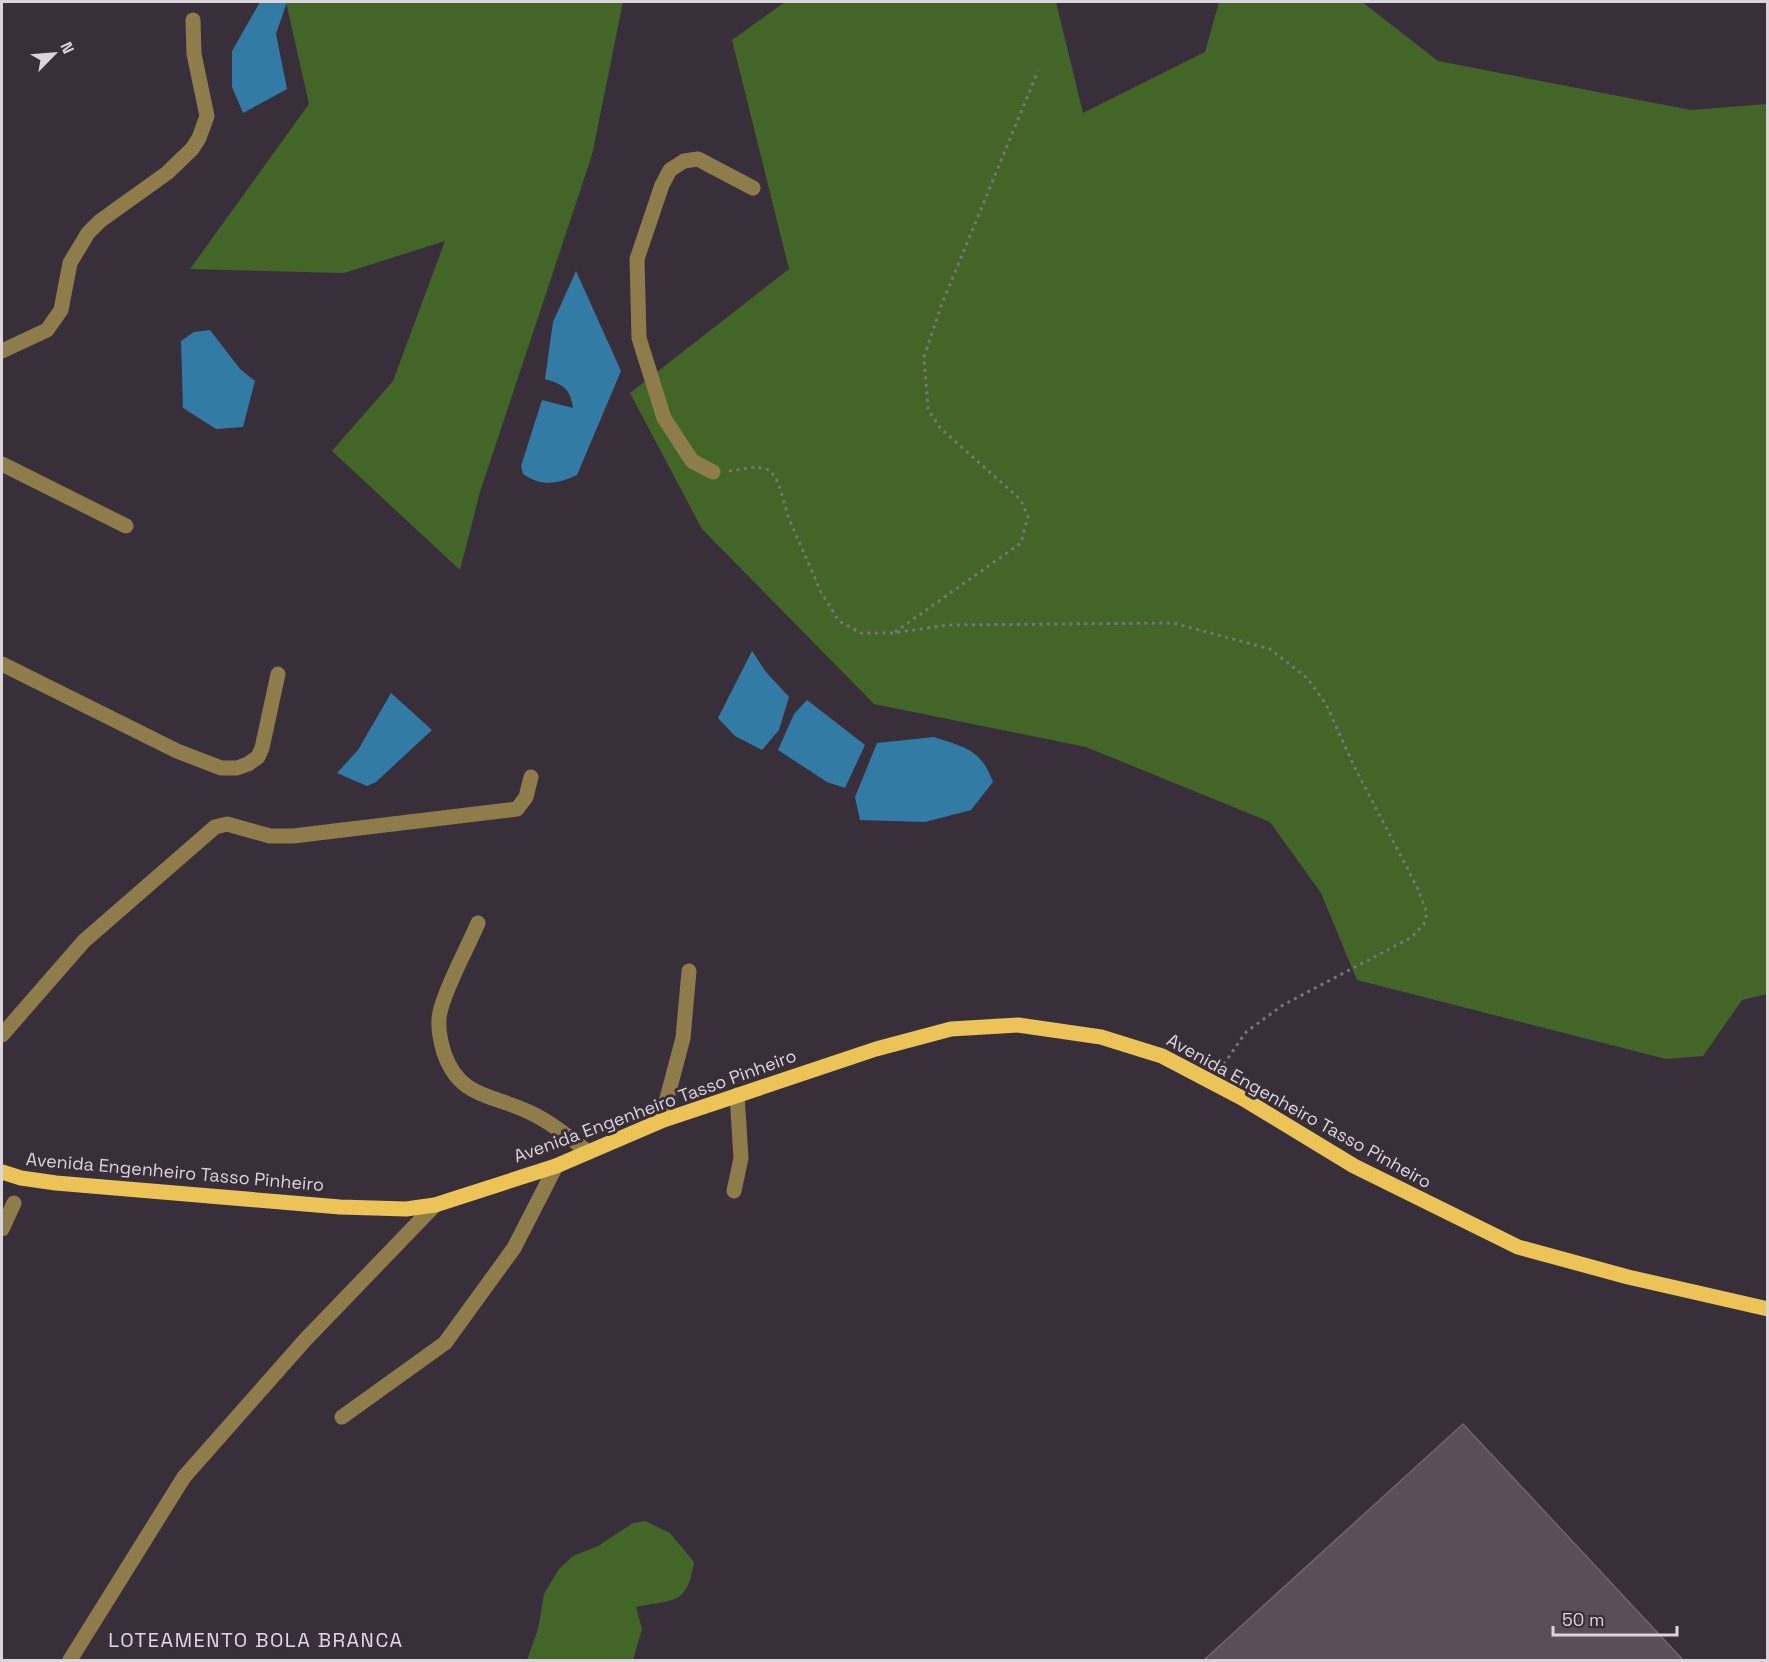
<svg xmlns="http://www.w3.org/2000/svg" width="1769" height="1662" viewBox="0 0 1769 1662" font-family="'Space Grotesk',sans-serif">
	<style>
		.forest { fill: #436528 }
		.water { fill: #317ba4 }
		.building { fill: #5a4e5b; stroke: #706472; stroke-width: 1.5 }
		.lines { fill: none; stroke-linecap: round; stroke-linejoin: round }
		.path { stroke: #7a727c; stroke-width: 3; stroke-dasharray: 3 4.5; stroke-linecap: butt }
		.minor { stroke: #8f7c4b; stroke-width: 15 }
		.major { stroke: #ebc357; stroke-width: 15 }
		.labels { text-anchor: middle; stroke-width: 6; stroke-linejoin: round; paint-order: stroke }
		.street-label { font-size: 18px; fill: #dbd4db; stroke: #392f3b }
		.neighbourhood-label { font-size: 20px; letter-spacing: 1.5px; fill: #e4d6e6; stroke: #392f3b }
	</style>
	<rect width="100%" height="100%" fill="#392f3b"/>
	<path class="forest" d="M 286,2 L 623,2 L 592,155 L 480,492 L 460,570 L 332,451 L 393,381 L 445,241 L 344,273 L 190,269 L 309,104 Z
		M 785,2 L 1056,2 L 1083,113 L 1205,52 L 1219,2 L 1362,2 L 1438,61 L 1691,110 L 1767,104 L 1767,994 L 1742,1000 L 1703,1056 L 1666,1059 L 1357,980 L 1321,893 L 1270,822 L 1086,747 L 874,704 L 702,529 L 630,393 L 789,269 L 732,40 Z
		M 645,1521 L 670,1533 L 694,1562 C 687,1606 674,1599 636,1607 L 642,1629 L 633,1660 L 527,1660 L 538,1629 L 544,1594 L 559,1569 L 573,1556 L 598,1546 L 633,1523 Z"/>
	<path class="water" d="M 260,2 L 287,2 L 276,34 L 287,89 L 243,113 L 232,87 L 232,51 Z
		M 576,271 L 621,371 L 577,475 C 557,484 542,487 523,474 L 521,466 L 542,400 L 573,408 C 570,387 563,385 545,379 L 553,322 Z
		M 210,330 L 240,369 L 255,381 L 243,427 L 216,429 L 183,408 L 181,341 L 194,332 Z
		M 752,651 L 766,672 L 789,697 L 779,730 L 762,750 L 735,736 L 718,718 Z
		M 391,693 L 432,730 L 376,782 L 367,786 L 337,773 L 358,750 Z
		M 807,700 L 865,745 L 845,788 L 827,782 L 778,750 L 794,714 Z
		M 934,737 C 964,747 981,749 993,782 L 971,810 L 925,822 L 860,820 L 855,797 L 877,743 Z"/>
	<path class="building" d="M 1463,1424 L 1683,1660 L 1204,1660 Z"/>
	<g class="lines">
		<path class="path" d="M 729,471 L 756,467 L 770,470 L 778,482 L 789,519 L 821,592 L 839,621 L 861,633 L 893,633 L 948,625 L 1173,623 L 1270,649 L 1307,678 L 1326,704 L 1354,766 L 1418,889 L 1427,913 L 1424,924 L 1412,937 L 1283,1005 L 1246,1032 L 1219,1071
			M 895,632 L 1021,543 L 1028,516 L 1020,499 L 940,428 L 928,409 L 924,357 L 941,306 L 1038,71"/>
		<path class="minor" d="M 2,351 L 47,330 L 61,310 L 70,263 L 88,233 L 100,221 L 167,173 L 192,149 L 199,138 L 207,116 L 194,54 L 193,20
			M 2,464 L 126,526
			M 713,472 L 692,461 L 664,418 L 639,338 L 637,259 L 662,185 L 670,170 L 684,161 L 698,159 L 753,188
			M 2,664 L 177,751 L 221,768 L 237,768 L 248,764 L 258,757 L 262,748 L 278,674
			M 478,923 C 467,949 446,986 440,1012 C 437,1026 440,1040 444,1053 C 460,1099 493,1094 531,1113 C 552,1123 570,1138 588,1152
			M 2,1035 L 84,941 L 215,827 L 227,824 L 270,836 L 293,836 L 517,809 L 526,797 L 531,777
			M 661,1121 L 683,1038 L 689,971
			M 734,1191 L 741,1158 L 737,1095
			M 2,1229 L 14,1203
			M 342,1417 L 445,1343 L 514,1248 L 556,1166
			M 70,1660 L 184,1477 L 305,1340 L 435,1205"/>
		<path class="major" d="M 2,1172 L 21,1178 L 56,1183 L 340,1207 L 406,1209 L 435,1205 L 556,1166 L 661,1121 L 876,1049 L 951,1029 L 1018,1025 L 1101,1037 L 1162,1056 L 1242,1098 L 1354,1166 L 1518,1247 L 1628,1277 L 1768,1309"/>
	</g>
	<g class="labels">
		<g class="street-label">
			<text transform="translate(655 1106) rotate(-20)" y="6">Avenida Engenheiro Tasso Pinheiro</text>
			<text transform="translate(1299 1111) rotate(29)" y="6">Avenida Engenheiro Tasso Pinheiro</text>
			<text transform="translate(175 1172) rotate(5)" y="6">Avenida Engenheiro Tasso Pinheiro</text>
		</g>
		<g class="neighbourhood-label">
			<text x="256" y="1647">LOTEAMENTO BOLA BRANCA</text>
		</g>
	</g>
	<rect width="1769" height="1662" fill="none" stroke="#dbd4db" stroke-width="6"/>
	<g transform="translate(54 54) rotate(65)" stroke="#392f3b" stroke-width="4.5" paint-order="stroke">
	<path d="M0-4.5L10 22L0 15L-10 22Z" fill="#dbd4db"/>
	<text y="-9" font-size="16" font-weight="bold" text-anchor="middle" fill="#dbd4db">N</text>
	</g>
	<path d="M1553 1626v9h124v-9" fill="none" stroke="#dbd4db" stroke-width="3"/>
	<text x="1562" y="1626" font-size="18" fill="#dbd4db" stroke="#392f3b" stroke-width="4.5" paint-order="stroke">50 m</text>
</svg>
